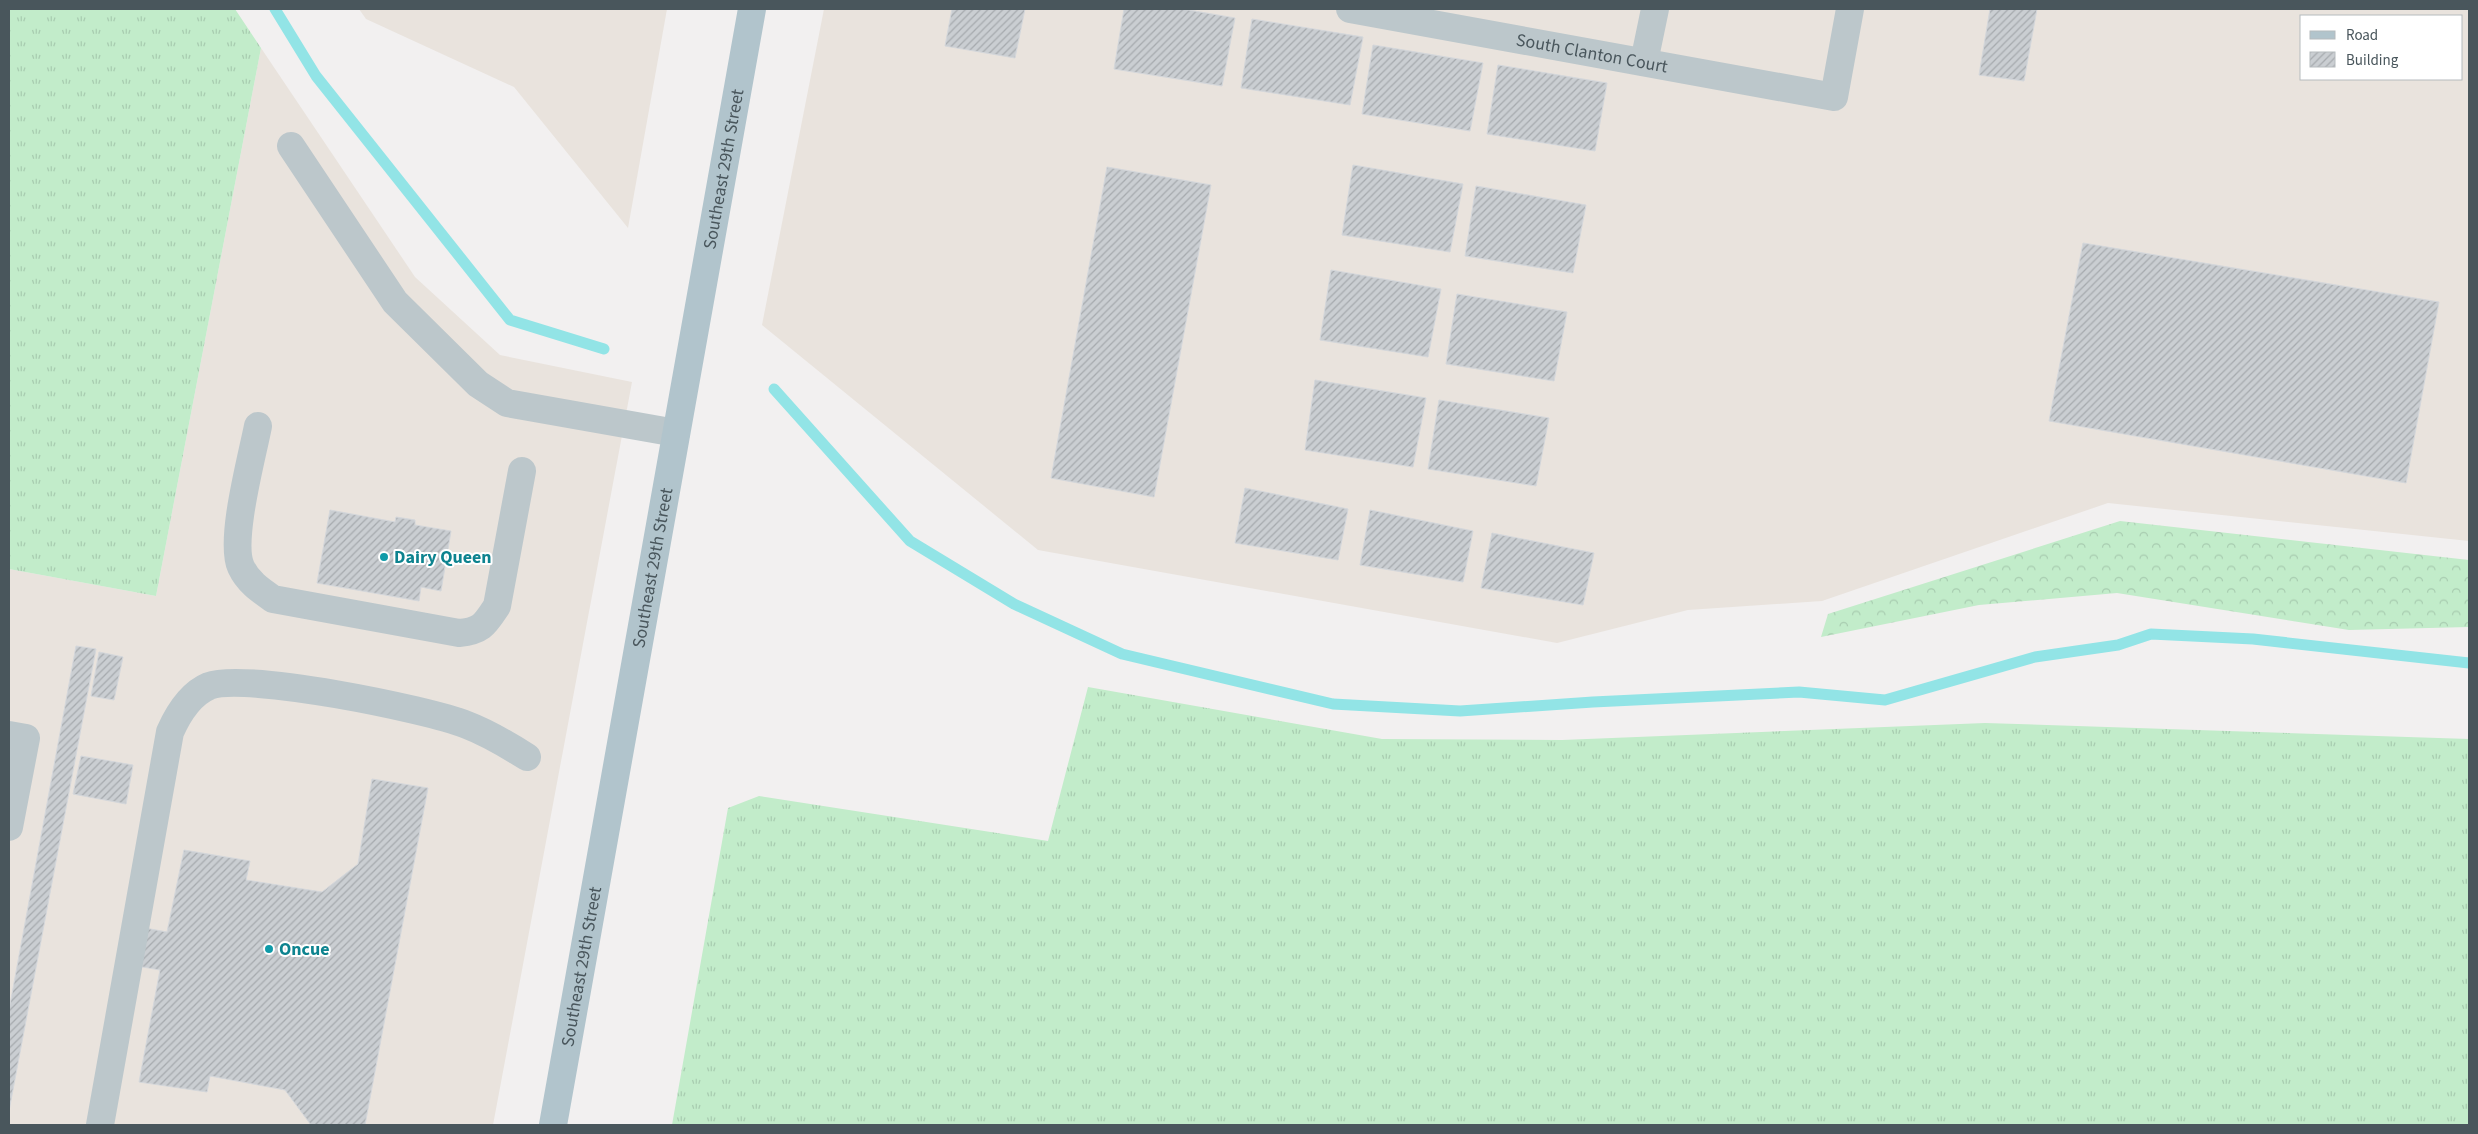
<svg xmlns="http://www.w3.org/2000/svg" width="2478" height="1134" viewBox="0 0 2478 1134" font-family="'Source Sans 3',sans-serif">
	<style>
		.commercial { fill: #e9e3dd; fill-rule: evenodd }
		.grass { fill: url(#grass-tufts) }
		.forest { fill: url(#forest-crowns) }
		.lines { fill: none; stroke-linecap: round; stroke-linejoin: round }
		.stream { stroke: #92e4e6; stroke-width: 11 }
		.building { fill: url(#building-hatch); stroke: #d4d7db }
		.minor { stroke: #bcc7cb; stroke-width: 28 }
		.major { stroke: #b1c4cc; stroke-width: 28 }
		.culture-dot { fill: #0f9aa8; stroke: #fff; stroke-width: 2 }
		.labels { text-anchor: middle; stroke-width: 4; stroke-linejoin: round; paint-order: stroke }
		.street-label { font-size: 18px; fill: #49565c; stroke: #fff }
		.culture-label { font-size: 18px; font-weight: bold; fill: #0d838f; stroke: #fff; text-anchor: start }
	</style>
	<defs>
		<pattern id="grass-tufts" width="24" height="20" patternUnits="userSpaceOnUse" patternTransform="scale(1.25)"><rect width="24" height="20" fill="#c2ecca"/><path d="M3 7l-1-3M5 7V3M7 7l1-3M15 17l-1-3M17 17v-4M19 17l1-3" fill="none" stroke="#a8ccb0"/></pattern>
		<pattern id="forest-crowns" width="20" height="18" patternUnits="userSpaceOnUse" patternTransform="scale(1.25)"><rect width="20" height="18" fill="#c2ecca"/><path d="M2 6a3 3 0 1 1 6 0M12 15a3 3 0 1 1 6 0" fill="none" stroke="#a8ccb0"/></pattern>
		<pattern id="building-hatch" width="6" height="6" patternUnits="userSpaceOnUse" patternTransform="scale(1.25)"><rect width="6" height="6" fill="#caced2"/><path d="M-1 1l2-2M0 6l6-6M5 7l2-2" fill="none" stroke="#a6aaae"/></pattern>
	</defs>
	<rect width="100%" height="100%" fill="#f2f0f0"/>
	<path class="commercial" d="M 359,9 L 667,9 L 628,228 L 514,87 L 366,19 Z
		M 824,9 L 2469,9 L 2469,541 L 2108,503 L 1822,601 L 1688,610 L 1557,643 L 1038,550 L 762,325 ZM 2302,16 L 2462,16 L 2462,79 L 2302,79 Z
		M 261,48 L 415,277 L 500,355 L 632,382 L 493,1125 L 9,1125 L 9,569 L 156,596 Z"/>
	<path class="grass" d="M 9,9 L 235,9 L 261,48 L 156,596 L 9,569 Z
		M 1088,687 L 1382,739 L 1562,740 L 1985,723 L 2469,739 L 2469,1125 L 672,1125 L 728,808 L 759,796 L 1048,841 Z"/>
	<path class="forest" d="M 2120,521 L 2469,560 L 2469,627 L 2349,630 L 2117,593 L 1979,605 L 1821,637 L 1828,614 Z"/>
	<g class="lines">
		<path class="stream" d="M 275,9 L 316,76 L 510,320 L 604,349
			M 774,389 L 910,541 L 1014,604 L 1122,654 L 1333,704 L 1460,711 L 1593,702 L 1799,692 L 1885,700 L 2035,657 L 2118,645 L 2151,634 L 2253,639 L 2469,663"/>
	</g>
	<path class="building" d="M 952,9 L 1025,9 L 1015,58 L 945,46 Z
		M 1124,9 L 1183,9 L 1235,18 L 1222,86 L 1114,69 Z
		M 1990,9 L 2037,9 L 2024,81 L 1979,75 Z
		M 1252,19 L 1363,37 L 1350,105 L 1241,88 Z
		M 1373,45 L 1483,63 L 1470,131 L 1362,114 Z
		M 1498,65 L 1607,83 L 1595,151 L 1487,134 Z
		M 1353,165 L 1463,184 L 1450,252 L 1342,235 Z
		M 1107,167 L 1211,185 L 1154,497 L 1051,478 Z
		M 1476,186 L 1586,205 L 1573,273 L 1465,256 Z
		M 2083,243 L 2439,302 L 2406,483 L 2049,421 Z
		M 1331,270 L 1441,289 L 1428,357 L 1320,340 Z
		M 1457,294 L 1567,312 L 1554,381 L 1446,364 Z
		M 1315,380 L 1426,398 L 1413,467 L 1305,450 Z
		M 1439,400 L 1549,418 L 1536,486 L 1428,469 Z
		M 1245,488 L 1348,509 L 1338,560 L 1235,543 Z
		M 330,510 L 395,522 L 396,517 L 415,520 L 415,525 L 451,531 L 441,591 L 421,587 L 419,601 L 317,583 Z
		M 1370,510 L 1473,531 L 1463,582 L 1360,565 Z
		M 1492,533 L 1594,553 L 1583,605 L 1481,588 Z
		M 76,646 L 96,649 L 9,1111 L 9,1010 Z
		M 99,652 L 123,657 L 114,700 L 91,696 Z
		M 81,756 L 133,765 L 126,804 L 73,794 Z
		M 372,779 L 428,788 L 365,1125 L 311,1125 L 285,1090 L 210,1076 L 207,1092 L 139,1082 L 160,970 L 137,966 L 145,928 L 167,932 L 184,850 L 250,861 L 246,880 L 322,892 L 358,864 Z"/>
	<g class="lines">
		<g class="minor">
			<path id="s1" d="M 1350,9 L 1834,97 L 1850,9"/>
			<path d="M 1644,62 L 1655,9"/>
			<path d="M 291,146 L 395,302 L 478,384 L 507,403 L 676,433"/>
			<path d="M 258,426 C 252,457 229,541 241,567 C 248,582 260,590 273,599 L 459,633 C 482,631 485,624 497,606 L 522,471"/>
			<path d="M 9,735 L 26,738 L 9,827"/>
			<path d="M 100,1125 L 170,732 C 178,714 190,694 209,686 C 245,672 427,709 467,725 C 488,733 508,745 527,757"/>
		</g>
		<path class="major" id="s2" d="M 553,1125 L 752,9"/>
	</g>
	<g class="culture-dot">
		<circle cx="384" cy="557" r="5"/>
		<circle cx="269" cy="949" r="5"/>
	</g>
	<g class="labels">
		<g class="street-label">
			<text dy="6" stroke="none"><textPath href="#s1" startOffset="246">South Clanton Court</textPath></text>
			<text dy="6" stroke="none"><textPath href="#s2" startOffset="971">Southeast 29th Street</textPath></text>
			<text dy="6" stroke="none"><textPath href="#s2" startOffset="566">Southeast 29th Street</textPath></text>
			<text dy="6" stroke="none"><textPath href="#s2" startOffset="161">Southeast 29th Street</textPath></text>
		</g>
		<g class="culture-label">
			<text x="394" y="563">Dairy Queen</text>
			<text x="279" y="955">Oncue</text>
		</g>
	</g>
	<rect width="2478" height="1134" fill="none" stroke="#49565c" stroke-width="20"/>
	<rect x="2300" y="15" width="162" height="65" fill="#ffffff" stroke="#b6bbbe"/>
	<rect x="2310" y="31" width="25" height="8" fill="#b1c4cc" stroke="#b6bbbe"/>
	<text x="2346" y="40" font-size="15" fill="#49565c">Road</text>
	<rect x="2310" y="52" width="25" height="15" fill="url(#building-hatch)" stroke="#b6bbbe"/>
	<text x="2346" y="65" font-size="15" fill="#49565c">Building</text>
</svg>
